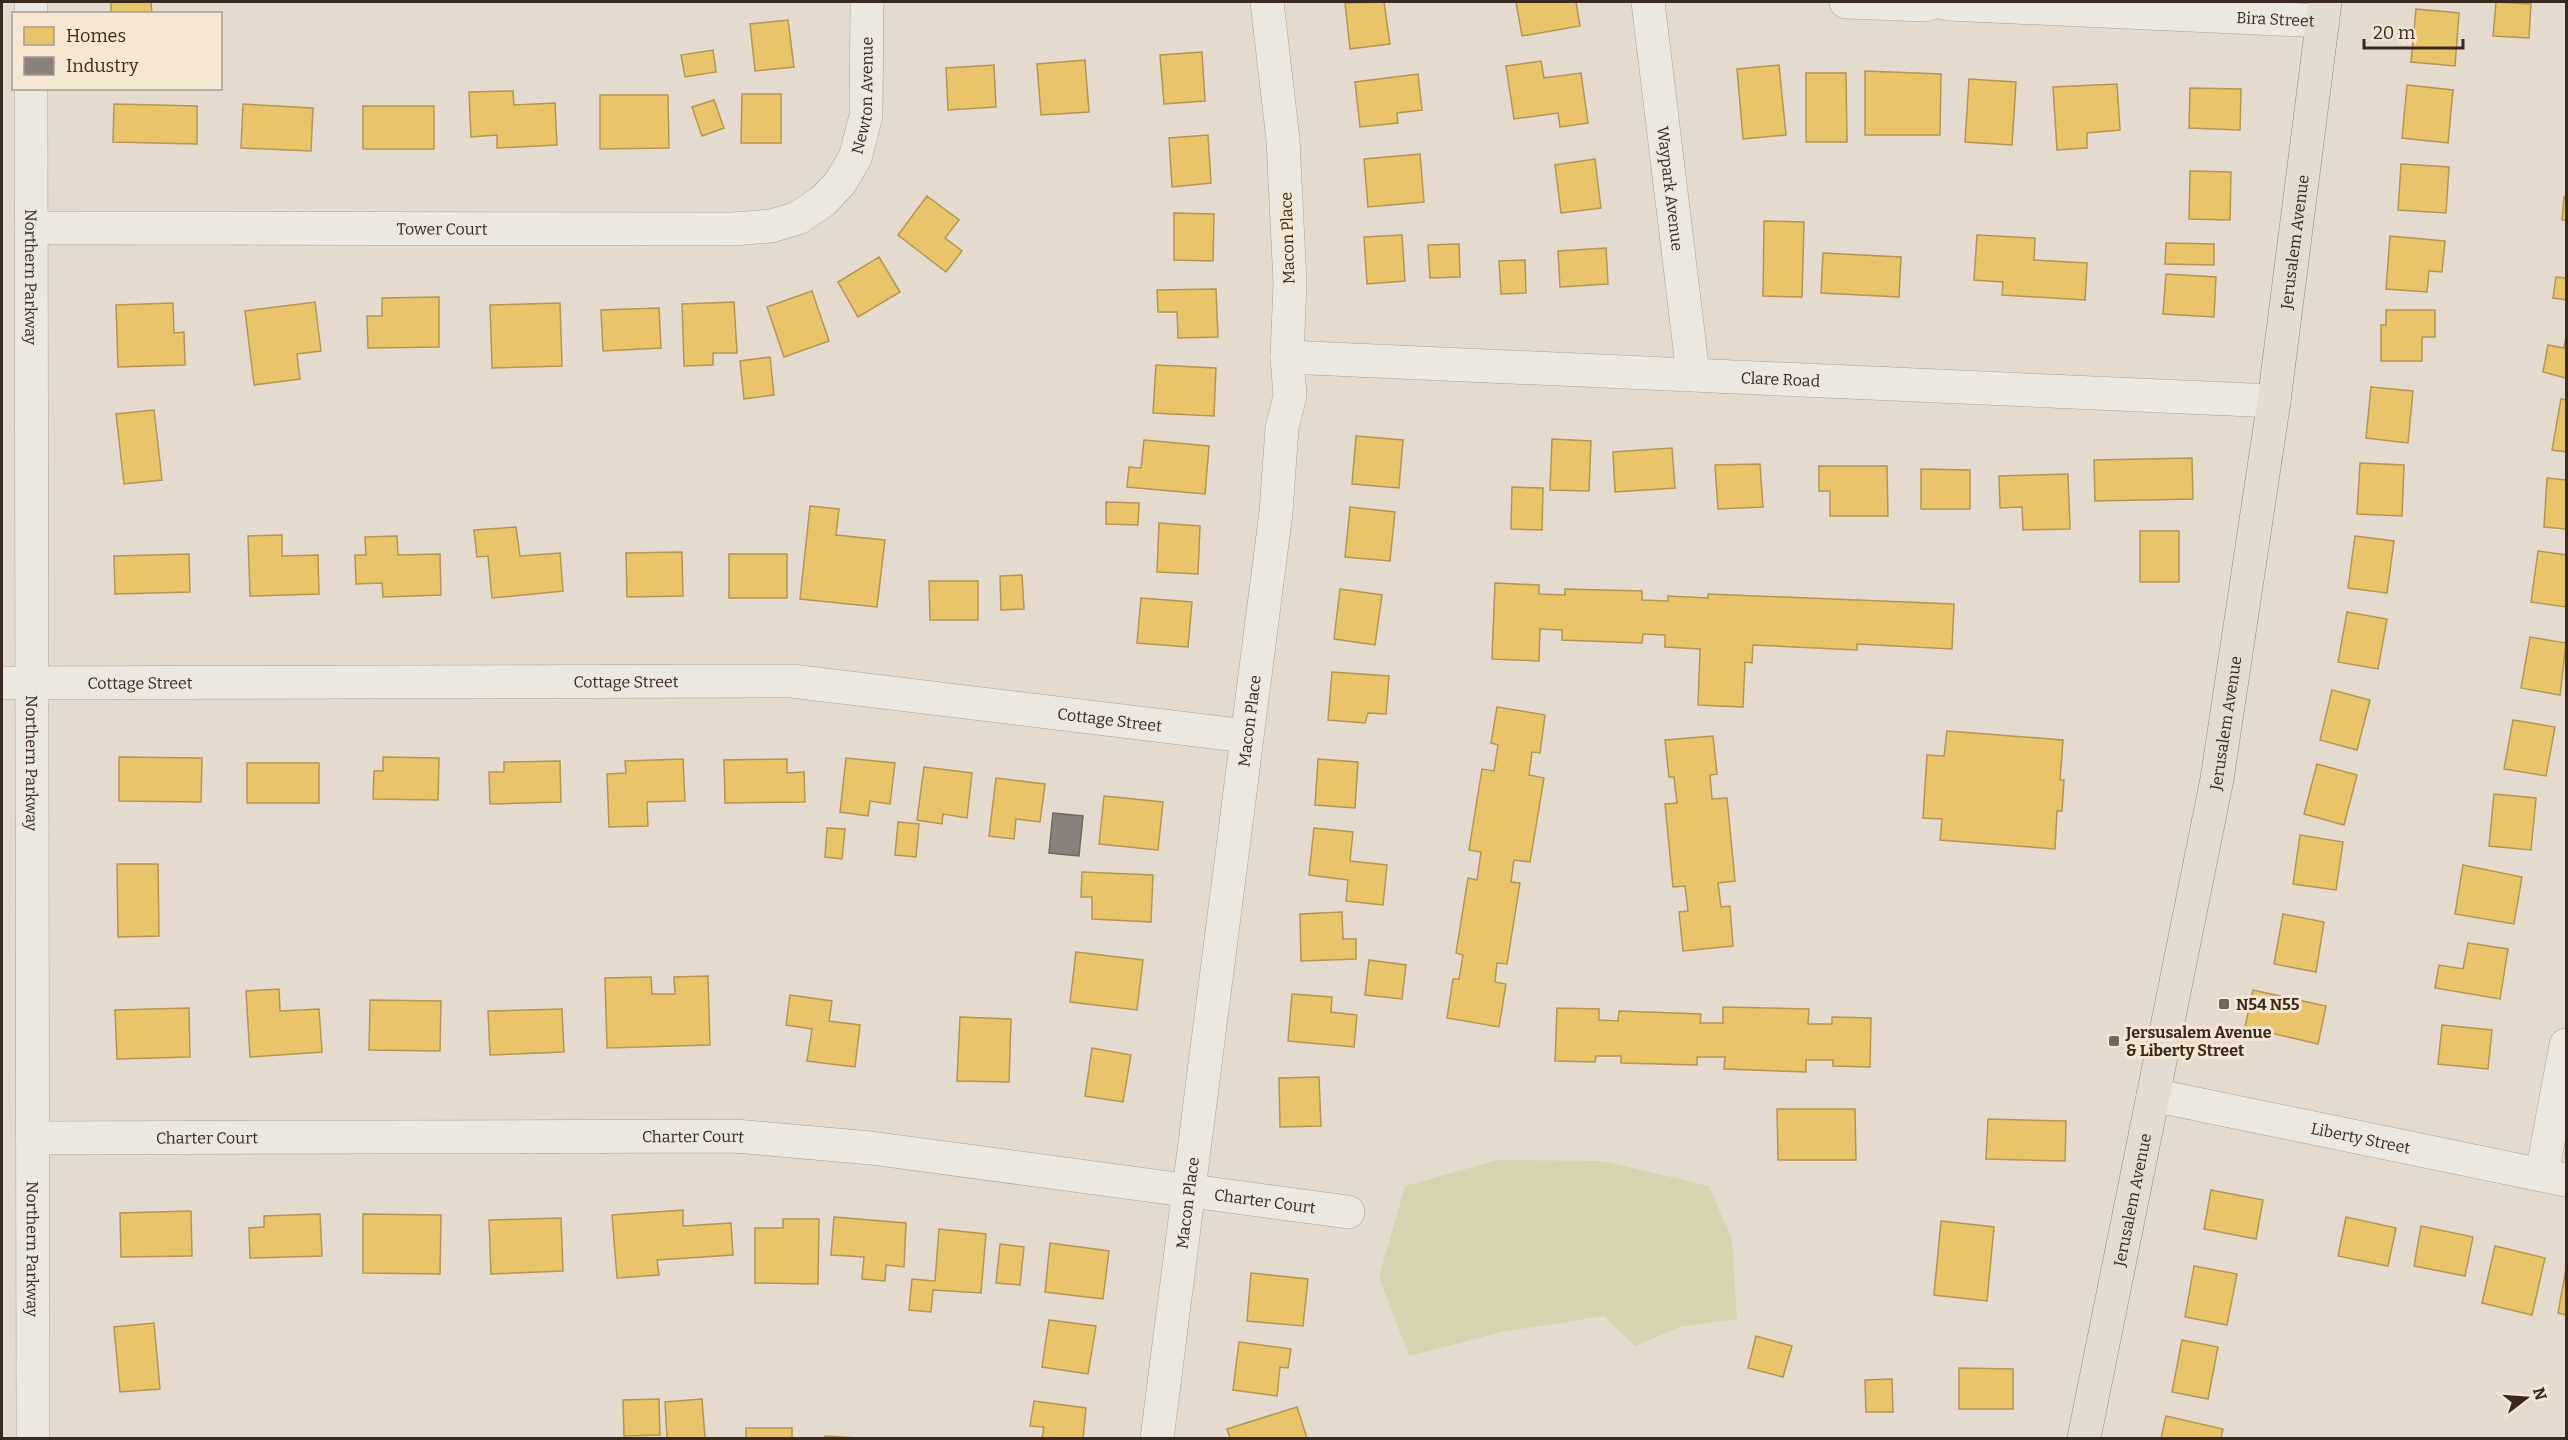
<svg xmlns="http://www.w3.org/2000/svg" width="2568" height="1440" viewBox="0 0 2568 1440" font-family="Bitter,serif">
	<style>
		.green { fill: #d7d3b0 }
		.homes { fill: #e9c46a; stroke: #b49553; stroke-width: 1.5 }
		.industry { fill: #8a817c; stroke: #726660; stroke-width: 1.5 }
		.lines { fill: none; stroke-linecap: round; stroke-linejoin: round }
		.minor-casing { stroke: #aaa096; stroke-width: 34 }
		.major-casing { stroke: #8f867d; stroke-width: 34 }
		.minor { stroke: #ece7df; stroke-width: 33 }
		.major { stroke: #e4dcd1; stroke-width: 33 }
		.poi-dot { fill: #75675c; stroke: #f5e7d3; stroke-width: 2 }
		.labels { text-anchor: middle; stroke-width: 6; stroke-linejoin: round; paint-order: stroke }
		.street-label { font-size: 16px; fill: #39281e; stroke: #f5e7d3 }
		.poi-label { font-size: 16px; font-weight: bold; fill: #39281e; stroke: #f5e7d3; text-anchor: start }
	</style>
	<rect width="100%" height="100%" fill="#e4dbce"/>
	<path class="green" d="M 1497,1160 L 1603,1161 L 1709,1186 L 1732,1240 L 1737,1319 L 1681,1327 L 1635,1346 L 1604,1316 L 1502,1332 L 1409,1356 L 1379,1277 L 1405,1186 Z"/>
	<path class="homes" d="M 111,2 L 151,2 L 152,14 L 111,14 Z
		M 1384,2 L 1390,44 L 1350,49 L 1345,3 Z
		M 1516,2 L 1576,2 L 1580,26 L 1522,36 Z
		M 2496,2 L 2531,4 L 2529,38 L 2493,36 Z
		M 2416,9 L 2459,13 L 2455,66 L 2411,62 Z
		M 788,20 L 794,67 L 755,71 L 750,24 Z
		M 713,50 L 716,72 L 685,77 L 681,55 Z
		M 1202,52 L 1205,101 L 1164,104 L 1160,55 Z
		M 1085,60 L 1089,112 L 1041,115 L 1037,64 Z
		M 1541,61 L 1544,78 L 1581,73 L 1588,123 L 1560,127 L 1558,113 L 1514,119 L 1506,66 Z
		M 994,65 L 996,107 L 948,110 L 946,68 Z
		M 1779,65 L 1786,135 L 1743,139 L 1737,69 Z
		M 1865,71 L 1941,74 L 1940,135 L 1865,135 Z
		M 1806,73 L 1846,73 L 1847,142 L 1806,142 Z
		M 1418,74 L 1422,110 L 1397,113 L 1398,123 L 1360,127 L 1355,82 Z
		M 1969,79 L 2016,82 L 2012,145 L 1965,142 Z
		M 2117,84 L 2120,130 L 2087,133 L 2087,148 L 2057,150 L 2053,87 Z
		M 2407,85 L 2453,90 L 2448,143 L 2402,138 Z
		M 2190,88 L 2241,89 L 2240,130 L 2189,128 Z
		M 513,91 L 514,105 L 555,103 L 557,145 L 497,148 L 497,135 L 471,137 L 469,92 Z
		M 742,94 L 781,94 L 781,143 L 741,143 Z
		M 600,95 L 668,95 L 669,148 L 600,149 Z
		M 714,100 L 724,128 L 702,136 L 692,107 Z
		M 114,104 L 197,106 L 197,144 L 113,142 Z
		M 243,104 L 313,108 L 311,151 L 241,148 Z
		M 363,106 L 434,106 L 434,149 L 363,149 Z
		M 1208,135 L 1211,183 L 1172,187 L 1169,138 Z
		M 1420,154 L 1424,202 L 1368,207 L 1364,159 Z
		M 1595,159 L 1601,208 L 1561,213 L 1555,165 Z
		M 2401,164 L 2449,167 L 2446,213 L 2398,210 Z
		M 2190,171 L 2231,172 L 2230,220 L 2189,219 Z
		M 927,196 L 959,220 L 945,238 L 962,251 L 946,272 L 898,235 Z
		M 2564,197 L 2566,197 L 2566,220 L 2562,220 Z
		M 1174,213 L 1214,214 L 1213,261 L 1174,260 Z
		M 1764,221 L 1804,222 L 1802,297 L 1763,296 Z
		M 1402,235 L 1405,281 L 1367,284 L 1364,237 Z
		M 1977,235 L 2035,238 L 2034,260 L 2087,263 L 2085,300 L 2002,295 L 2003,282 L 1974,280 Z
		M 2390,236 L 2445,241 L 2442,272 L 2429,271 L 2427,292 L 2386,289 Z
		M 2166,243 L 2214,244 L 2214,265 L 2165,264 Z
		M 1459,244 L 1460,277 L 1430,278 L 1428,245 Z
		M 1606,248 L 1608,284 L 1560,287 L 1558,251 Z
		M 1823,253 L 1901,257 L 1899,297 L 1821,293 Z
		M 879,257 L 900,292 L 858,317 L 838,282 Z
		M 1525,260 L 1526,293 L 1501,294 L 1499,261 Z
		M 2166,274 L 2216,277 L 2214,317 L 2163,314 Z
		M 2556,277 L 2566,278 L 2566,300 L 2553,298 Z
		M 1216,289 L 1218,337 L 1178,338 L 1177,312 L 1158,312 L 1157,290 Z
		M 812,291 L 829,341 L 784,357 L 767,307 Z
		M 439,297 L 439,347 L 368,348 L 367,316 L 382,316 L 382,298 Z
		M 315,302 L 321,351 L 297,354 L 300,379 L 254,385 L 245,311 Z
		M 734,302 L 737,353 L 713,353 L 713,365 L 684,366 L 682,304 Z
		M 173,303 L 174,333 L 184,332 L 185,365 L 118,367 L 116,305 Z
		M 560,303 L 562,366 L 492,368 L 490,305 Z
		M 659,308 L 661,348 L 603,351 L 601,310 Z
		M 2386,310 L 2435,310 L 2435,337 L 2422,337 L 2422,361 L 2381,361 L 2381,325 L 2386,325 Z
		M 2566,337 L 2566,378 L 2543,372 L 2548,345 L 2564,348 Z
		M 770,357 L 774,395 L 744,399 L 740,361 Z
		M 1156,365 L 1216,368 L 1214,416 L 1153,413 Z
		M 2371,387 L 2413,391 L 2408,443 L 2366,438 Z
		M 2561,399 L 2566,400 L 2566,452 L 2552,450 Z
		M 154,410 L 162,480 L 124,484 L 116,414 Z
		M 1356,436 L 1403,440 L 1399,488 L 1352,484 Z
		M 1552,439 L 1591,441 L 1589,491 L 1550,490 Z
		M 1144,440 L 1209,446 L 1205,494 L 1127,487 L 1129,467 L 1141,468 Z
		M 1672,448 L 1675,488 L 1615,492 L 1613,452 Z
		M 2192,458 L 2193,499 L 2095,501 L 2094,460 Z
		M 2360,463 L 2404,465 L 2402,516 L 2357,514 Z
		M 1760,464 L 1763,507 L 1718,509 L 1715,465 Z
		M 1819,466 L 1887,466 L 1888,516 L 1830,516 L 1830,491 L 1819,491 Z
		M 1921,469 L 1970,470 L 1970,509 L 1921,509 Z
		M 2068,474 L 2070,529 L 2023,530 L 2022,507 L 2000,508 L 1999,476 Z
		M 2547,478 L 2566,480 L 2566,529 L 2544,527 Z
		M 1512,487 L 1543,488 L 1542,530 L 1511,529 Z
		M 1106,502 L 1139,503 L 1138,525 L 1106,524 Z
		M 810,506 L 839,509 L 836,535 L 885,540 L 877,607 L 800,599 Z
		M 1350,507 L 1395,512 L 1390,561 L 1345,557 Z
		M 1159,523 L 1200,526 L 1198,574 L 1157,572 Z
		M 516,527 L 520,556 L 560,553 L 563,591 L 492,598 L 488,556 L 477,557 L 474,530 Z
		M 2140,531 L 2179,531 L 2179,582 L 2140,582 Z
		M 282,535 L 282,556 L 318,555 L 319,594 L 250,596 L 248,536 Z
		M 397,536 L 398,555 L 440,554 L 441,595 L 383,597 L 382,583 L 356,584 L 355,555 L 366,555 L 365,537 Z
		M 2355,536 L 2394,541 L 2387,593 L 2348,588 Z
		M 2538,551 L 2566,555 L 2566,607 L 2531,602 Z
		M 682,552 L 683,596 L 627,597 L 626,553 Z
		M 189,554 L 190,592 L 115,594 L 114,556 Z
		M 729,554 L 787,554 L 787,598 L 729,598 Z
		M 1022,575 L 1024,609 L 1001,610 L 1000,576 Z
		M 929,581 L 978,581 L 978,620 L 930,620 Z
		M 1495,583 L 1539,585 L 1539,594 L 1565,595 L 1565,589 L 1642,591 L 1642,600 L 1668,601 L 1668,596 L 1708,598 L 1708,594 L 1954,604 L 1952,649 L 1857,644 L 1857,650 L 1753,645 L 1752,663 L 1745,662 L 1743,707 L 1698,705 L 1700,649 L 1665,647 L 1665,635 L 1643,634 L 1642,643 L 1562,640 L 1562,630 L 1540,629 L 1539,661 L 1492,659 Z
		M 1340,589 L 1382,595 L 1375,645 L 1334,639 Z
		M 1141,598 L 1192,602 L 1188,647 L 1137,643 Z
		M 2347,612 L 2387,619 L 2378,669 L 2338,662 Z
		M 2530,637 L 2566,643 L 2560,695 L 2521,688 Z
		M 1332,672 L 1389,676 L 1386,714 L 1368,713 L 1365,723 L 1328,720 Z
		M 2332,690 L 2370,700 L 2357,750 L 2320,740 Z
		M 1497,707 L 1545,715 L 1540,753 L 1532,752 L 1529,775 L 1544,778 L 1530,862 L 1514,860 L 1511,882 L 1520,883 L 1507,964 L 1497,963 L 1495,982 L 1506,984 L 1499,1027 L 1447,1018 L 1453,979 L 1459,979 L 1463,955 L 1456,953 L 1468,878 L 1477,880 L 1481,852 L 1469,850 L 1482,769 L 1494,771 L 1498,745 L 1491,743 Z
		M 2513,720 L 2555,727 L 2546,776 L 2504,769 Z
		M 1947,731 L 2063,740 L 2060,780 L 2064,780 L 2062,811 L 2057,811 L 2055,849 L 1940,840 L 1942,819 L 1923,818 L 1927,755 L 1944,756 Z
		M 1713,736 L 1717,774 L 1710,775 L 1712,799 L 1727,798 L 1735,881 L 1718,883 L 1721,907 L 1730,906 L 1733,946 L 1683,951 L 1679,912 L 1688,911 L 1685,886 L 1673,887 L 1665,804 L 1677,803 L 1674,777 L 1669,777 L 1665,740 Z
		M 119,757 L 202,758 L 201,802 L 119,801 Z
		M 383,757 L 439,758 L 438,800 L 373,799 L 374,771 L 383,771 Z
		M 846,758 L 895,763 L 890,804 L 870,801 L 868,816 L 840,812 Z
		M 683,759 L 685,801 L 647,802 L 648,826 L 609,827 L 607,774 L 626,773 L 625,761 Z
		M 787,759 L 787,773 L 804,772 L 805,802 L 725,803 L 724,760 Z
		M 1318,759 L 1358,762 L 1355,808 L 1315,805 Z
		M 560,761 L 561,802 L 490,804 L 489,772 L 504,772 L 504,762 Z
		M 247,763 L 319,763 L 319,803 L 247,803 Z
		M 2317,764 L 2357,775 L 2344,825 L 2304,814 Z
		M 924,767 L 972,773 L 967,818 L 943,814 L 942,824 L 917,820 Z
		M 996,778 L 1045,784 L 1040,822 L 1016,819 L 1014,839 L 989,836 Z
		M 2494,794 L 2536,798 L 2531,850 L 2489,846 Z
		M 1104,796 L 1163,802 L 1158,850 L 1099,844 Z
		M 898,822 L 919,824 L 916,857 L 895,855 Z
		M 827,828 L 845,829 L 842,859 L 825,857 Z
		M 1314,828 L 1353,832 L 1350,861 L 1387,865 L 1383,905 L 1346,901 L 1348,880 L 1309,875 Z
		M 2300,835 L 2343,842 L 2336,890 L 2293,884 Z
		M 117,864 L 158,864 L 159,936 L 118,937 Z
		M 2463,865 L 2522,877 L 2514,924 L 2455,914 Z
		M 1082,872 L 1153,875 L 1151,922 L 1092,919 L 1092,897 L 1081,897 Z
		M 1342,912 L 1343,939 L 1356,939 L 1356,959 L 1301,961 L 1300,914 Z
		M 2283,914 L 2324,922 L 2316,972 L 2274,964 Z
		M 2468,943 L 2508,949 L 2500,999 L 2435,988 L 2439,965 L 2463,969 Z
		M 1076,952 L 1143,960 L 1137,1010 L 1070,1002 Z
		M 1369,960 L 1406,965 L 1402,999 L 1365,995 Z
		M 708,976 L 710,1045 L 607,1048 L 605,978 L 651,977 L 652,994 L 675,994 L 674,977 Z
		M 279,989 L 280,1011 L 319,1009 L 322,1052 L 250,1057 L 246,991 Z
		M 2253,990 L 2326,1006 L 2318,1044 L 2245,1027 Z
		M 1292,994 L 1332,997 L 1331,1012 L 1357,1015 L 1354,1047 L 1288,1041 Z
		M 790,995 L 832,1001 L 829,1021 L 860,1025 L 855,1067 L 807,1061 L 812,1029 L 786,1025 Z
		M 370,1000 L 441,1001 L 440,1051 L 369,1050 Z
		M 1723,1007 L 1809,1009 L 1808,1024 L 1832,1024 L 1832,1017 L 1871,1018 L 1870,1067 L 1833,1066 L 1833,1060 L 1806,1060 L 1806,1072 L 1724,1069 L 1725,1057 L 1697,1057 L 1697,1065 L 1621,1063 L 1621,1056 L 1596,1056 L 1595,1062 L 1555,1061 L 1557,1008 L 1599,1009 L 1599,1020 L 1618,1021 L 1619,1011 L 1701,1014 L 1700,1023 L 1723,1023 Z
		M 189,1008 L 190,1057 L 117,1059 L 115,1010 Z
		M 562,1009 L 564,1052 L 490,1055 L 488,1011 Z
		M 960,1017 L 1011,1019 L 1009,1082 L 957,1081 Z
		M 2442,1025 L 2492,1030 L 2488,1069 L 2438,1064 Z
		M 1092,1048 L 1131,1055 L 1123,1102 L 1085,1096 Z
		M 1319,1077 L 1321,1126 L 1280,1127 L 1279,1078 Z
		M 1777,1109 L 1855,1109 L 1856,1160 L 1778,1160 Z
		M 1988,1119 L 2066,1121 L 2065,1161 L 1986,1159 Z
		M 2211,1190 L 2263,1200 L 2256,1239 L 2204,1229 Z
		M 683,1210 L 683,1226 L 731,1223 L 733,1255 L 657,1260 L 659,1275 L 617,1278 L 612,1215 Z
		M 191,1211 L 192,1256 L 121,1257 L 120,1213 Z
		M 320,1214 L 322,1256 L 250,1258 L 249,1228 L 264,1227 L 264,1216 Z
		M 363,1214 L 441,1215 L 440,1274 L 363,1273 Z
		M 834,1217 L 906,1223 L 904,1267 L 886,1265 L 885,1281 L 862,1279 L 864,1257 L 831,1255 Z
		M 2346,1217 L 2396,1228 L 2388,1266 L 2338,1256 Z
		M 561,1218 L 563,1271 L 491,1274 L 489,1220 Z
		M 783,1219 L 819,1219 L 818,1284 L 755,1283 L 755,1228 L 783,1228 Z
		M 1941,1221 L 1994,1227 L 1987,1301 L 1934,1295 Z
		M 2421,1226 L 2473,1237 L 2465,1276 L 2414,1266 Z
		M 939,1229 L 986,1234 L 981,1293 L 933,1290 L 931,1312 L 909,1310 L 912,1279 L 935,1281 Z
		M 1050,1243 L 1109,1251 L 1103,1299 L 1045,1292 Z
		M 1000,1244 L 1024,1247 L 1020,1285 L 996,1283 Z
		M 2495,1246 L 2545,1258 L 2532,1315 L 2482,1303 Z
		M 2194,1266 L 2237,1274 L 2227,1325 L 2185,1317 Z
		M 2566,1269 L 2566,1315 L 2558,1313 Z
		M 1251,1273 L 1308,1279 L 1303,1326 L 1247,1321 Z
		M 1049,1320 L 1096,1326 L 1088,1374 L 1042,1367 Z
		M 154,1323 L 160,1389 L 120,1392 L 114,1327 Z
		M 1756,1336 L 1792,1346 L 1783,1377 L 1748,1368 Z
		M 2182,1340 L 2218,1347 L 2208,1399 L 2172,1392 Z
		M 1239,1342 L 1291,1349 L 1288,1368 L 1280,1367 L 1277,1396 L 1233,1390 Z
		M 1959,1368 L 2013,1369 L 2013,1409 L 1959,1409 Z
		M 1892,1379 L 1893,1412 L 1866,1412 L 1865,1380 Z
		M 659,1399 L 660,1435 L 624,1436 L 623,1400 Z
		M 702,1399 L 705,1438 L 667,1438 L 665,1402 Z
		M 1034,1401 L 1086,1408 L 1083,1438 L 1042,1438 L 1044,1427 L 1030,1426 Z
		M 1297,1407 L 1307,1438 L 1230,1438 L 1227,1429 Z
		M 2166,1416 L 2223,1429 L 2221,1438 L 2161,1438 Z
		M 746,1428 L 792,1428 L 792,1438 L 746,1438 Z
		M 825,1436 L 857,1438 L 825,1438 Z"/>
	<path class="industry" d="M 1053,813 L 1083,816 L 1079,856 L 1049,853 Z"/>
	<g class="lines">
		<defs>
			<g id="minor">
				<path id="s1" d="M 1648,2 L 1693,374"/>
				<path d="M 1846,2 L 1925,5 L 1934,2"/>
				<path id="s2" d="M 1940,2 L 1948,4 L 2323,21"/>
				<path d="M 31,14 L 31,2"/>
				<path id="s3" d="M 31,88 L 33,1438"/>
				<path id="s4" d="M 31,228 L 733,229 L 771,226 L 798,218 L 823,201 L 840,183 L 855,158 L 866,116 L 867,2"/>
				<path id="s5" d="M 1287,357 L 2274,401"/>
				<path id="s6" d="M 2,683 L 792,681 L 1246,736"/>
				<path id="s7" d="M 2153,1095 L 2566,1180"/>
				<path id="s8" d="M 33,1138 L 735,1136 L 871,1148 L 1348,1212"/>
				<path d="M 2542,1174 L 2566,1045"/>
				<path id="s9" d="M 1157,1438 L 1276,512 L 1282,428 L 1290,396 L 1287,357 L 1290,283 L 1283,140 L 1267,2"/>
			</g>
			<g id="major">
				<path id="s10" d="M 2084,1438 L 2217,779 L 2274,401 L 2325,2"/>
			</g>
		</defs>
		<use href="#minor" class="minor-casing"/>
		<use href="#major" class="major-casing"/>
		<use href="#minor" class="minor"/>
		<use href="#major" class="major"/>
	</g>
	<g class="poi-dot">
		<rect x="2218" y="998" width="12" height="12" rx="3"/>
		<rect x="2108" y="1035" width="12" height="12" rx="3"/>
	</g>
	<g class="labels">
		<g class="street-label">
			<text dy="6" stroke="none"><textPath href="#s2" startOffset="336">Bira Street</textPath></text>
			<text dy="6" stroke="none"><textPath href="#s4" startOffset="916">Newton Avenue</textPath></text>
			<text dy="6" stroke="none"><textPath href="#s1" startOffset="188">Waypark Avenue</textPath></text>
			<text dy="6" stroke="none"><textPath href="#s4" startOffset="411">Tower Court</textPath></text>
			<text transform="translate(1287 238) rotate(-92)" y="6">Macon Place</text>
			<text dy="6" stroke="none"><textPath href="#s10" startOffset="1215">Jerusalem Avenue</textPath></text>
			<text dy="6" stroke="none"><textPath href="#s3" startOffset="189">Northern Parkway</textPath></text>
			<text dy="6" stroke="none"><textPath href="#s5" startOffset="494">Clare Road</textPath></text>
			<text dy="6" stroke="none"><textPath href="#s6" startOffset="624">Cottage Street</textPath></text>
			<text dy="6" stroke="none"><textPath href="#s6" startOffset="138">Cottage Street</textPath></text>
			<text dy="6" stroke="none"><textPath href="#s6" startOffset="1110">Cottage Street</textPath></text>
			<text dy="6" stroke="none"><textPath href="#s9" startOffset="723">Macon Place</textPath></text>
			<text dy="6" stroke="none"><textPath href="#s10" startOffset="729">Jerusalem Avenue</textPath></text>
			<text dy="6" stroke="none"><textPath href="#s3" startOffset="675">Northern Parkway</textPath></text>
			<text dy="6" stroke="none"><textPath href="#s8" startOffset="660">Charter Court</textPath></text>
			<text dy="6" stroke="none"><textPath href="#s7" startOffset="212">Liberty Street</textPath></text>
			<text dy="6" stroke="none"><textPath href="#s8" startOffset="174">Charter Court</textPath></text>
			<text dy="6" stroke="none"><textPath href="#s8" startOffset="1236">Charter Court</textPath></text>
			<text dy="6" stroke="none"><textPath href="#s10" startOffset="243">Jerusalem Avenue</textPath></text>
			<text dy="6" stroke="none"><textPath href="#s9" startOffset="237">Macon Place</textPath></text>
			<text dy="6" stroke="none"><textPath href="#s3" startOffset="1161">Northern Parkway</textPath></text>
		</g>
		<g class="poi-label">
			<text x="2236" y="1010">N54 N55</text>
			<text x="2126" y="1038">Jersusalem Avenue<tspan x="2126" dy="18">&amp; Liberty Street</tspan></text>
		</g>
	</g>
	<rect width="2568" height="1440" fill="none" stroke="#39281e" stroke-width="6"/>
	<rect x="12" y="12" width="210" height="78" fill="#f5e7d3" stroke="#aa9b8b" stroke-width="1.5"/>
	<rect x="24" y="27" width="30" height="18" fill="#e9c46a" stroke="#aa9b8b" stroke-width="1.5"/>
	<text x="66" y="42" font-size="18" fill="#39281e">Homes</text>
	<rect x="24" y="57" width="30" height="18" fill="#8a817c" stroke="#aa9b8b" stroke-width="1.5"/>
	<text x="66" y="72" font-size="18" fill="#39281e">Industry</text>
	<g transform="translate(2526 1398) rotate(73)" stroke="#f5e7d3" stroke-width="4.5" paint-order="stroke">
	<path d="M0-4.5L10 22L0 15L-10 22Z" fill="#39281e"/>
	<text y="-9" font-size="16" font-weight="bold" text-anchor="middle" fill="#39281e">N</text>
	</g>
	<path d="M2364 39v9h99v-9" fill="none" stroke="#39281e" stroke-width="3"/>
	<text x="2373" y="39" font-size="18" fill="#39281e" stroke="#f5e7d3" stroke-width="4.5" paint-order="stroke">20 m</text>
</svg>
